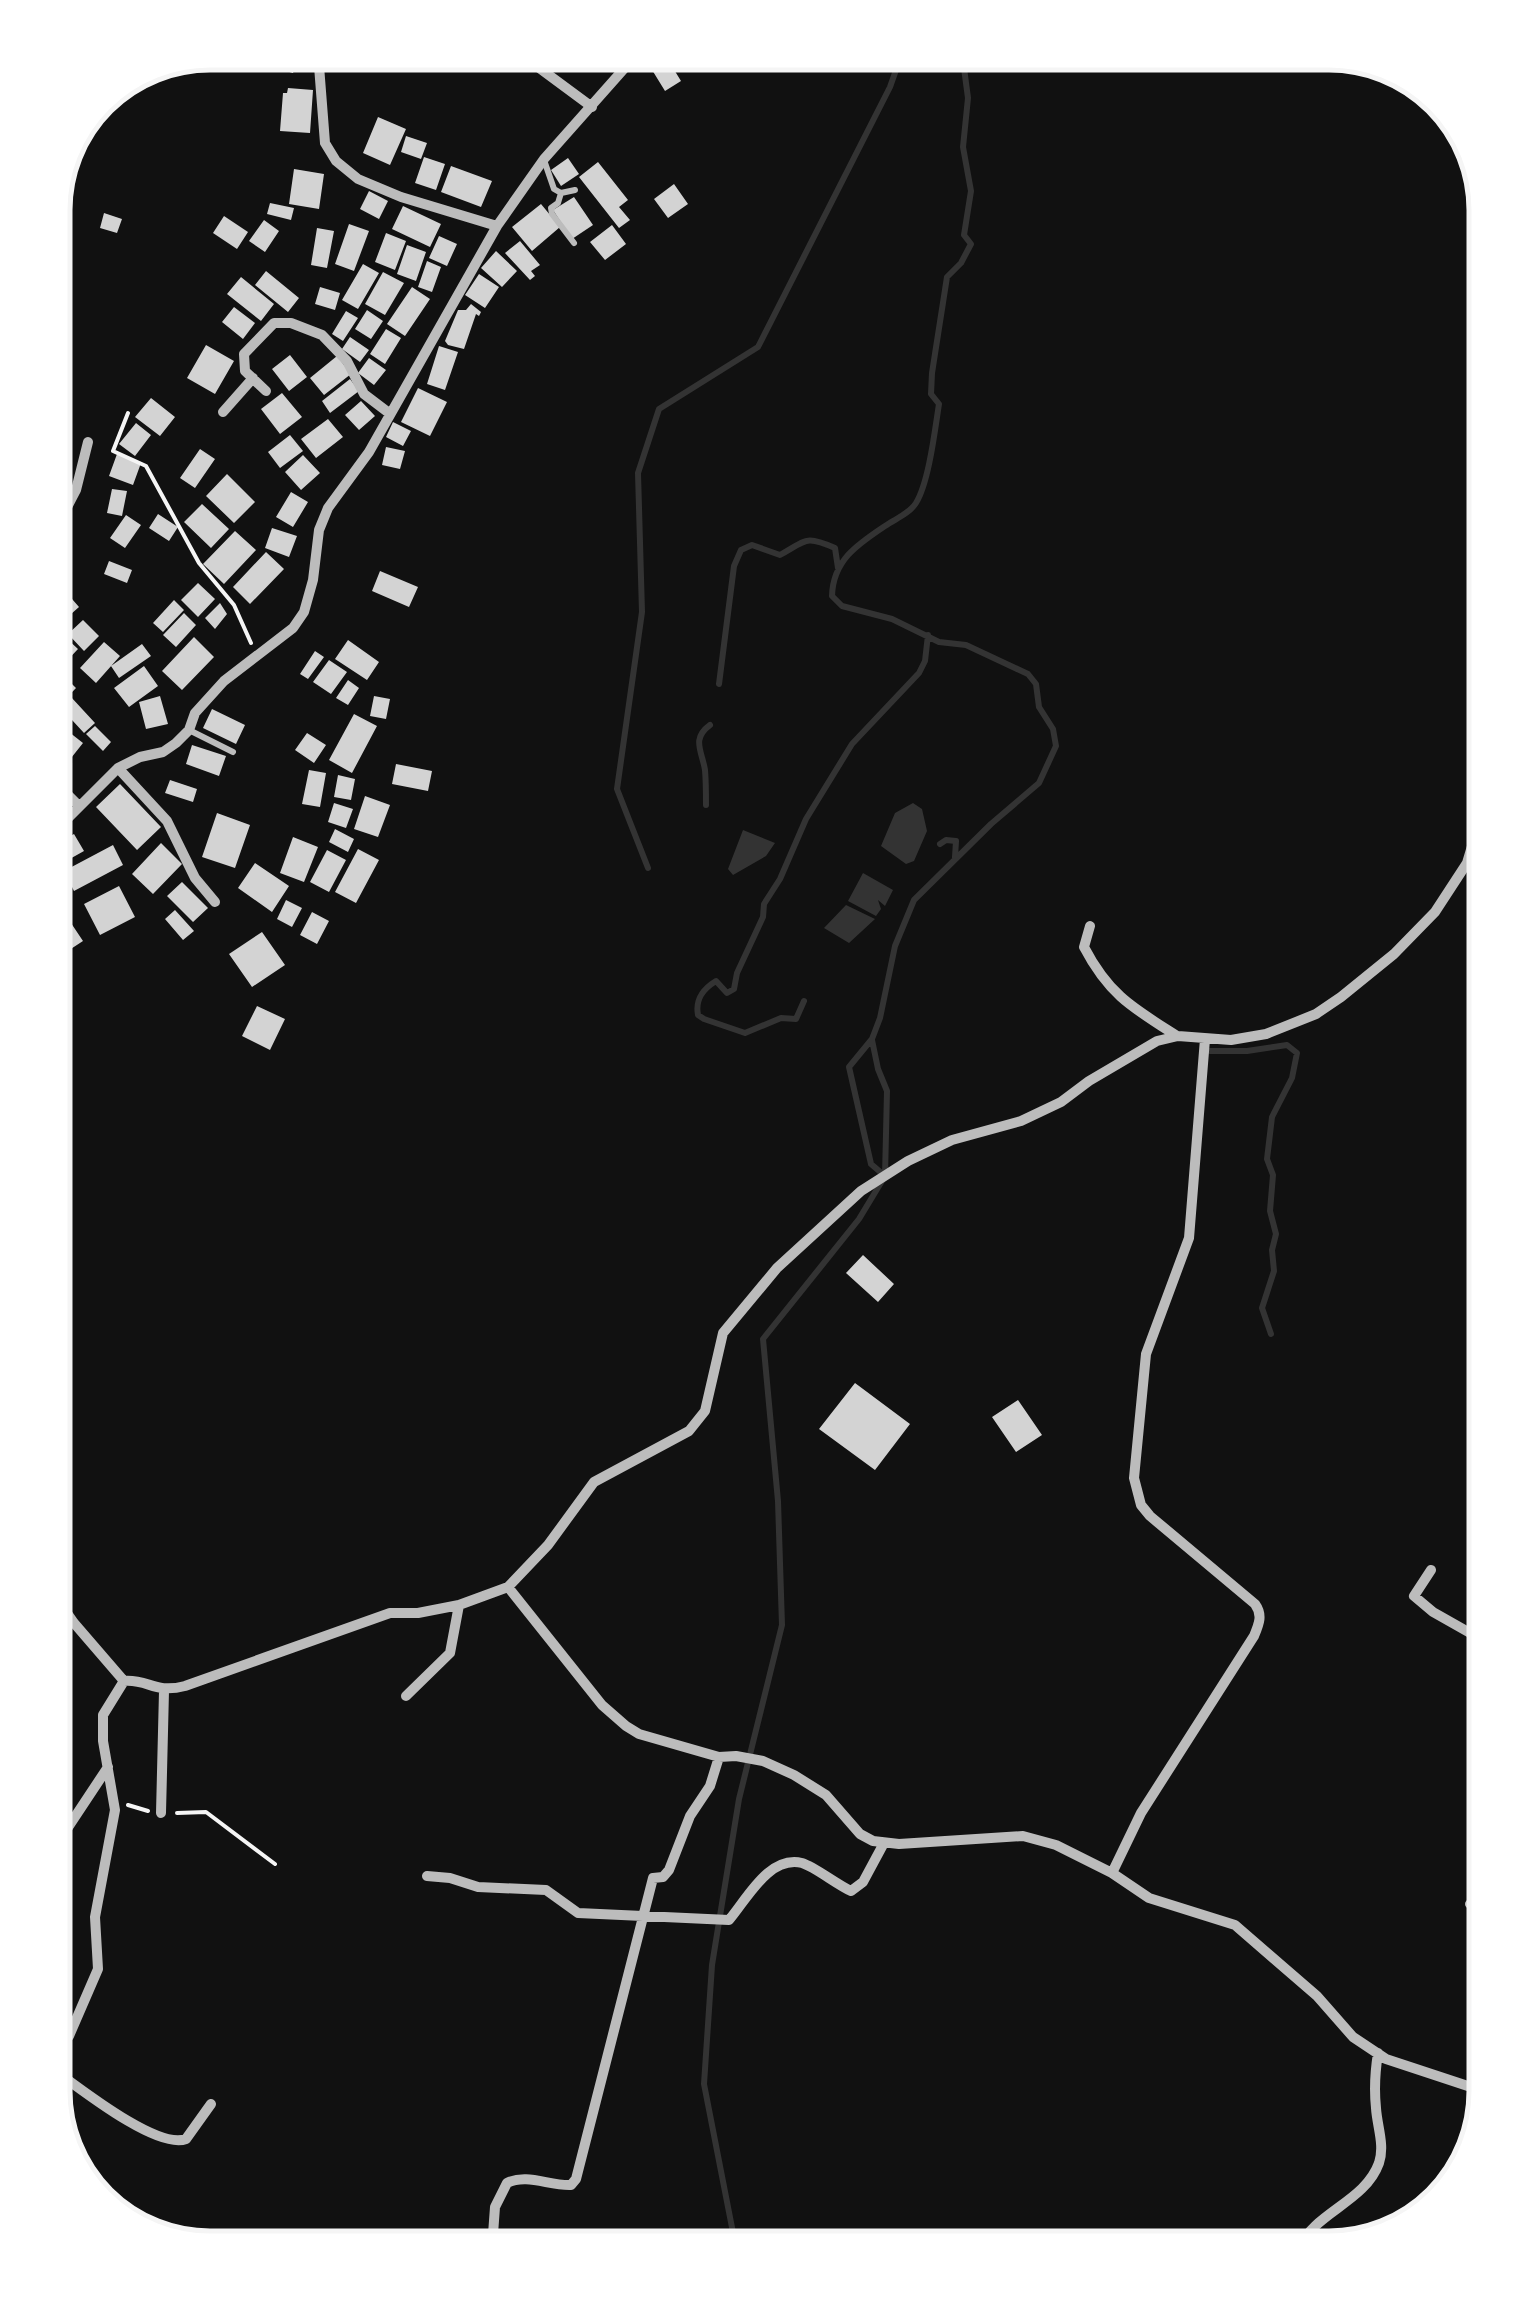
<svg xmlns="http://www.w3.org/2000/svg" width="1539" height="2301" viewBox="0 0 1539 2301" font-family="'Open Sans',sans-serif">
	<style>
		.water { fill: #333 }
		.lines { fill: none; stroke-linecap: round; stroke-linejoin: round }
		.stream { stroke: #333; stroke-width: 6 }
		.building { fill: #d3d3d3 }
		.path { stroke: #f5f5f5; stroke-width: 4 }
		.service { stroke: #bcbcbc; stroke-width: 6 }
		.minor { stroke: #bcbcbc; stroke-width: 10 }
		.rim { fill: none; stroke: #f5f5f5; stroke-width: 5 }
	</style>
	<rect width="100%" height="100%" fill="#111"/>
	<path class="water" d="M 913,803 L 922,809 L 927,831 L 914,861 L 906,864 L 881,846 L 895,813 Z
		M 743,830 L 775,843 L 766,856 L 733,875 L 728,869 Z
		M 863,873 L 893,890 L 885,906 L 878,900 L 881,909 L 876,916 L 848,901 Z
		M 846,905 L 875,919 L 849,943 L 824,928 Z"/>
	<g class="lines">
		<path class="stream" d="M 719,684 L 734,566 L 741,550 L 752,545 L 780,555 C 807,540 805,535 835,548 L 838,568
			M 706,805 C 706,794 706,782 705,770 C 702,751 691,739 710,725
			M 940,844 L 946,840 L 956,841 L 955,857
			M 648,868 L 617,789 L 642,612 L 638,473 L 659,409 L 758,347 L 890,87 L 902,53
			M 804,1001 L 796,1019 L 781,1018 L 745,1033 L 704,1019 L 698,1015 C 695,999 703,989 716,981 L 727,993 L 734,989 L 737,973 L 763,917 L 764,904 L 780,879 L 806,819 L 852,744 L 919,673 L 925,661 L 928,635
			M 1210,1051 L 1247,1051 L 1287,1045 L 1297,1053 L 1292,1078 L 1272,1117 L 1267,1159 L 1273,1175 L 1270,1211 L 1276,1234 L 1272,1250 L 1274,1271 L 1262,1308 L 1271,1334
			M 885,1176 L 871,1164 L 849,1067 L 872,1039 L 880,1018 L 895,946 L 914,900 L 991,824 L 1039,783 L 1056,746 L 1053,729 L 1039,707 L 1036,684 L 1028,674 L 966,645 L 939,642 L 892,619 L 842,606 L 832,596 C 833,560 858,544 885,526 C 895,519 909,514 916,503 C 929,482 935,429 939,404 L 931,394 L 932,373 L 947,277 L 961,263 L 971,244 L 964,235 L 971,191 L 963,147 L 968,98 L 962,53
			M 736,2248 L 704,2084 L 712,1965 L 739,1799 L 782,1625 L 778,1501 L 763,1339 L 859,1219 L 885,1176 L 887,1091 L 878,1069 L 872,1040"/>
	</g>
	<path class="building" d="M 252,53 L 299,53 L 293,73 L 250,61 Z
		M 665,55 L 681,81 L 665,91 L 649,65 Z
		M 288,88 L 313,90 L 310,133 L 280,131 L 283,93 L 287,93 Z
		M 378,117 L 406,129 L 390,165 L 363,153 Z
		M 406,136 L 427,143 L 421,159 L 401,152 Z
		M 424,157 L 445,164 L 436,190 L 415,183 Z
		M 568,158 L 579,174 L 561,186 L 551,170 Z
		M 598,162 L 628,200 L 619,207 L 630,220 L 619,228 L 579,177 Z
		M 451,166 L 492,181 L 481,207 L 441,192 Z
		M 294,169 L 324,174 L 319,209 L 289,204 Z
		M 674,184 L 688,204 L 668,218 L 654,199 Z
		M 369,191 L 388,201 L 379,219 L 360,209 Z
		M 574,197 L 593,225 L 572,239 L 553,210 Z
		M 270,203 L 294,208 L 291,220 L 267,214 Z
		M 541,204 L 560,227 L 532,251 L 512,227 Z
		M 403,206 L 441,224 L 430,247 L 392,229 Z
		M 104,213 L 122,219 L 117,233 L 100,228 Z
		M 224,216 L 248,232 L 237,249 L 213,233 Z
		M 264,220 L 279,231 L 265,252 L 249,241 Z
		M 57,223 L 72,238 L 53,257 L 53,227 Z
		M 349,224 L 369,231 L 354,271 L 335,264 Z
		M 612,225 L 626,244 L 605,260 L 590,242 Z
		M 317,228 L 334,231 L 327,268 L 311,265 Z
		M 386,233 L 406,241 L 395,270 L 375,262 Z
		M 439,236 L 457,244 L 447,266 L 429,258 Z
		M 520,241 L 540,265 L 531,271 L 535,276 L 530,280 L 505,253 Z
		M 407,245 L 426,252 L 416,281 L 397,274 Z
		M 496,251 L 517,271 L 502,287 L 481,268 Z
		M 427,261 L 441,267 L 432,292 L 418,287 Z
		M 363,264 L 379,273 L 358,309 L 342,300 Z
		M 266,271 L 299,298 L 288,312 L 255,285 Z
		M 383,272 L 404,283 L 385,315 L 365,304 Z
		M 479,274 L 499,287 L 485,308 L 465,295 Z
		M 241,277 L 274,304 L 261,321 L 227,294 Z
		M 320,287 L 340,293 L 335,310 L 315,304 Z
		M 412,287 L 430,299 L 405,336 L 387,324 Z
		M 471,304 L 481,312 L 479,316 L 476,314 L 464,349 L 448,345 L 445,341 L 458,310 L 466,310 Z
		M 234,307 L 255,323 L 243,339 L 222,322 Z
		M 367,310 L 383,321 L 371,339 L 355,329 Z
		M 346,311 L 358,318 L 343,341 L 332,334 Z
		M 386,329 L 401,338 L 385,364 L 370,354 Z
		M 350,337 L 369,350 L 360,362 L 342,349 Z
		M 53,342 L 67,346 L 60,373 L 53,371 Z
		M 206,345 L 234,361 L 215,394 L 187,378 Z
		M 439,346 L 458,352 L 445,390 L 427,384 Z
		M 290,355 L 307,377 L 289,391 L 272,369 Z
		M 337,356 L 351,374 L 324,395 L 310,378 Z
		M 369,358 L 386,370 L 374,385 L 358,373 Z
		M 350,379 L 359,391 L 330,413 L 322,401 Z
		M 418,388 L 447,402 L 430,436 L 401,422 Z
		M 282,393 L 302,417 L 280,434 L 261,409 Z
		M 151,398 L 175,417 L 160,436 L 135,417 Z
		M 361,401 L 375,416 L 359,430 L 345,415 Z
		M 328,419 L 343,437 L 316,458 L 301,439 Z
		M 393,422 L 411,431 L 403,446 L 386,437 Z
		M 136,423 L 151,435 L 135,456 L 119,444 Z
		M 290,435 L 303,451 L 280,468 L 268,452 Z
		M 386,447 L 405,451 L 400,469 L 382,465 Z
		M 200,449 L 215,459 L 195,488 L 180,478 Z
		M 117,454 L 141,463 L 133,485 L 109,476 Z
		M 303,455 L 320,473 L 301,490 L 285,472 Z
		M 227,474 L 255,502 L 234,523 L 206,496 Z
		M 112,489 L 127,491 L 122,516 L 107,513 Z
		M 291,492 L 308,502 L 293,527 L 276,517 Z
		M 202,504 L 229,529 L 211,548 L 184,522 Z
		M 158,514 L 178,527 L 169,541 L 149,528 Z
		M 126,515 L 141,525 L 125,548 L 110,538 Z
		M 272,528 L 297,536 L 289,557 L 265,548 Z
		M 235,531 L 256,550 L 224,584 L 203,564 Z
		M 266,552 L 284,569 L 250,604 L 233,587 Z
		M 109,561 L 132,570 L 127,583 L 104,574 Z
		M 380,571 L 418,587 L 409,607 L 372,591 Z
		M 198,583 L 215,599 L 198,617 L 181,600 Z
		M 59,584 L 79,607 L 62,622 L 53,611 L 53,590 Z
		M 174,600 L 184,610 L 163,632 L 153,623 Z
		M 220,603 L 227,614 L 215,629 L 205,618 Z
		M 184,613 L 196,625 L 176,647 L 163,635 Z
		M 83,620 L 99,636 L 84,651 L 68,634 Z
		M 64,636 L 78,649 L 62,666 L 53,658 L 53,648 Z
		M 194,637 L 214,657 L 182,690 L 162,671 Z
		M 348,640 L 379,662 L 367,680 L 335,659 Z
		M 104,642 L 120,656 L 96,683 L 80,668 Z
		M 142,644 L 151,656 L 119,678 L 111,666 Z
		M 315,651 L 324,657 L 308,679 L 300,674 Z
		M 329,660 L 347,672 L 331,694 L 313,682 Z
		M 144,666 L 158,686 L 129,707 L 114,688 Z
		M 65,677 L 76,688 L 55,710 L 53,690 Z
		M 348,680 L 359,688 L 348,705 L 336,698 Z
		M 160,696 L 168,724 L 146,729 L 139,702 Z
		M 374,696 L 390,699 L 386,719 L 370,716 Z
		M 71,697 L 95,723 L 84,733 L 60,707 Z
		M 212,709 L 245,725 L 236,744 L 203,728 Z
		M 354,714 L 377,726 L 352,773 L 329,760 Z
		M 95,726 L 111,742 L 103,751 L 86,734 Z
		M 69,732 L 83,743 L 60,772 L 53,767 L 53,753 Z
		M 307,733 L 326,745 L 314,763 L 295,750 Z
		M 192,745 L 226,756 L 219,776 L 186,764 Z
		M 396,764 L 432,771 L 428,791 L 392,784 Z
		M 309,770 L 326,773 L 320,807 L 302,804 Z
		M 338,775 L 355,779 L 351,800 L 334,797 Z
		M 170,780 L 197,789 L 193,802 L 165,793 Z
		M 120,784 L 161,827 L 137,850 L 96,807 Z
		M 365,796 L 390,805 L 378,837 L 354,829 Z
		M 334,803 L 353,809 L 346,828 L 328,822 Z
		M 217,813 L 250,825 L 235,868 L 202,857 Z
		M 335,829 L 354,839 L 348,852 L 329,842 Z
		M 74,834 L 84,851 L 59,865 L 53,854 L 53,846 Z
		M 293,837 L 318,847 L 304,882 L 280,873 Z
		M 161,843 L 182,864 L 153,894 L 132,874 Z
		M 113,845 L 123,865 L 74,891 L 64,871 Z
		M 358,849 L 379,860 L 356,903 L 335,892 Z
		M 327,850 L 346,860 L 329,892 L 310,882 Z
		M 255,863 L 289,886 L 272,912 L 238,888 Z
		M 182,882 L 208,908 L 193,922 L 167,896 Z
		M 53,885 L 72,915 L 53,927 Z
		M 119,886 L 135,917 L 100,935 L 84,904 Z
		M 286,900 L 302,908 L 292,927 L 277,919 Z
		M 175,910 L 194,931 L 183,940 L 165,919 Z
		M 312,912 L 329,921 L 317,944 L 300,935 Z
		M 71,923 L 83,941 L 57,958 L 53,952 L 53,935 Z
		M 262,932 L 285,965 L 252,987 L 229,954 Z
		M 257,1006 L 285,1019 L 270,1050 L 242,1036 Z
		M 863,1255 L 894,1284 L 878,1302 L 846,1273 Z
		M 855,1383 L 910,1424 L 875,1470 L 819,1429 Z
		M 1018,1400 L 1042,1435 L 1016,1452 L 992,1417 Z"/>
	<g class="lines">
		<path class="path" d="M 128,413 L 113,451 L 146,466 L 199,563 L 234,605 L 251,643
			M 128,1805 L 148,1811
			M 53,1811 L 70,1794
			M 177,1813 L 206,1812 L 275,1864"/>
		<path class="service" d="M 544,160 L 554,189 L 561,193 L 575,190
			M 561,193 L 558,203 L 551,208 L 552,214 L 574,243
			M 189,730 L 233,752"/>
		<path class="minor" d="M 318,53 L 325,143 L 336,161 L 358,179 L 401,197 L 497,226
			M 519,53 L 592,107
			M 266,391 L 245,371 L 244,354 L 274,323 L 291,323 L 322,335 L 347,361 L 364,394 L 389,413
			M 223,412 L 253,378
			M 53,534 L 76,490 L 88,442
			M 118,768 L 167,821 L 195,878 L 215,902
			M 53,780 L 78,805
			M 53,833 L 118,768 L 140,757 L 163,752 L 176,743 L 189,730 L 195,713 L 224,681 L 293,628 L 304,612 L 313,580 L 319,530 L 328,508 L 369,452 L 497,226 L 544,159 L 638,53
			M 1090,926 L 1084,947 C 1109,995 1133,1008 1177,1036
			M 1431,1570 L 1414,1596 L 1433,1612 L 1486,1642
			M 508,1587 L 602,1705 L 626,1726 L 639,1734 L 719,1757 L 736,1756 L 763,1761 L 794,1775 L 826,1795 L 860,1834 L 873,1841 L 899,1844 L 1023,1836 L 1056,1845 L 1112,1873 L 1149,1898 L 1235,1925 L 1317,1996 L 1353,2037 L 1386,2059 L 1486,2092
			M 53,1593 L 74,1623 L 124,1681 C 149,1679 154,1694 185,1686 L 390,1613 L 418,1613 L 459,1605 L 508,1587 L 548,1545 L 594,1482 L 689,1431 L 705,1411 L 723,1333 L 777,1268 L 861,1191 L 908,1161 L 952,1140 L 1021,1121 L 1061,1102 L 1089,1081 L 1157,1041 L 1178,1036 L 1231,1040 L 1266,1034 L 1316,1014 L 1341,997 L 1394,954 L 1435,912 L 1467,863 L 1486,800
			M 406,1696 L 450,1653 L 459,1605
			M 161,1813 L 164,1691
			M 53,1850 L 108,1767
			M 1112,1873 L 1141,1813 L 1254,1636 C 1259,1624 1263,1615 1255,1604 L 1150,1516 L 1141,1505 L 1134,1478 L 1146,1354 L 1189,1238 L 1205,1039
			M 427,1876 L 450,1878 L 478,1887 L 546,1890 L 578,1913 L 729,1920 C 747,1899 769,1855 802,1863 C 815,1867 836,1884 851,1891 L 863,1882 L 884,1843
			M 1470,1904 L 1486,1910
			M 53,2057 L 69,2036 L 98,1969 L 95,1917 L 115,1810 L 103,1741 L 103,1715 L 124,1681
			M 53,2069 C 78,2087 157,2150 186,2139 L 211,2104
			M 492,2248 L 495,2207 L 507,2183 C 527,2173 549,2186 571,2185 L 576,2179 L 653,1878 L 663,1877 L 669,1870 L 690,1816 L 710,1786 L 719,1757
			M 1299,2248 C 1315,2212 1365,2202 1379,2163 C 1385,2145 1377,2126 1376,2108 C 1374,2089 1375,2072 1378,2053"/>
	</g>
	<path d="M0 0H1539V2301H0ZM210 70H1329A140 140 0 0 1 1469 210V2091A140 140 0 0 1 1329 2231H210A140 140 0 0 1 70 2091V210A140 140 0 0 1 210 70Z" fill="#fff" fill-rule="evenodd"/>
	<path class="rim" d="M210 70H1329A140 140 0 0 1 1469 210V2091A140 140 0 0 1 1329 2231H210A140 140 0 0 1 70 2091V210A140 140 0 0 1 210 70Z"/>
</svg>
